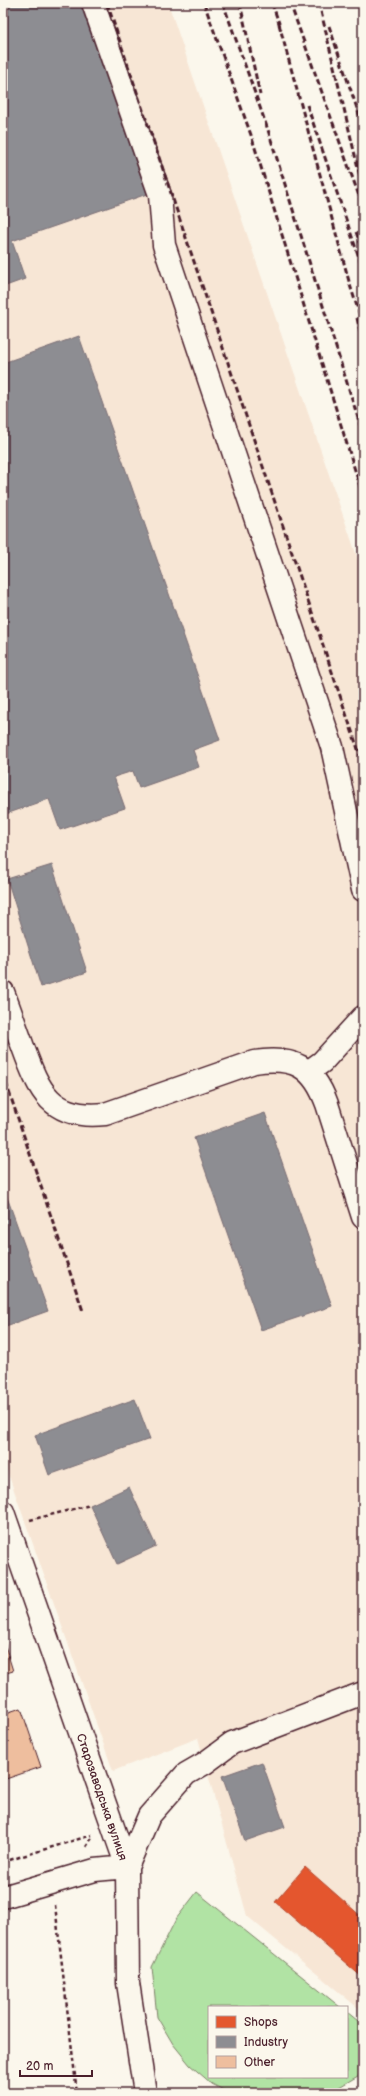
<svg xmlns="http://www.w3.org/2000/svg" width="366" height="2096" viewBox="0 0 366 2096" font-family="'Balsamiq Sans',sans-serif">
	<style>
		.built { fill: #f7e6d5 }
		.green { fill: #b1e3a4; stroke: #7e8168 }
		.shops { fill: #e4572e; stroke: #b6462d }
		.industry { fill: #8d8d92; stroke: #796c73 }
		.building { fill: #eebe9e; stroke: #4a1f2b }
		.lines { fill: none; stroke-linecap: round; stroke-linejoin: round }
		.minor-casing { stroke: #4a1f2b; stroke-width: 25 }
		.path { stroke: #4a1f2b; stroke-width: 2.5; stroke-dasharray: 4 3; stroke-linecap: butt }
		.minor { stroke: #fbf7ec; stroke-width: 22 }
		.rail { stroke: #4a1f2b; stroke-width: 3; stroke-dasharray: 6 3; stroke-linecap: butt }
		.labels { text-anchor: middle; stroke-width: 4; stroke-linejoin: round; paint-order: stroke }
		.street-label { font-size: 12px; fill: #4a1f2b; stroke: #fbf7ec }
	</style>
	<rect width="100%" height="100%" fill="#fbf7ec"/>
	<filter id="ink" filterUnits="userSpaceOnUse"><feTurbulence type="fractalNoise" baseFrequency=".025" numOctaves="2"/><feDisplacementMap in="SourceGraphic" scale="8" xChannelSelector="R" yChannelSelector="G"/><feConvolveMatrix kernelMatrix="1 2 1 2 8 2 1 2 1" color-interpolation-filters="sRGB"/></filter>
	<g filter="url(#ink)">
		<path class="built" d="M 3,3 L 168,3 L 363,574 L 363,2012 L 247,1916 L 198,1738 L 113,1771 L 3,1459 Z"/>
		<path class="green" d="M 197,1892 L 340,2007 L 209,2007 L 209,2077 L 347,2077 L 347,2012 L 363,2025 L 363,2073 L 329,2093 L 229,2093 L 212,2084 L 190,2065 L 173,2044 L 157,2017 L 152,1967 L 176,1919 Z"/>
		<path class="shops" d="M 305,1867 L 363,1918 L 363,1978 L 275,1902 Z"/>
		<path class="industry" d="M 3,3 L 80,3 L 147,194 L 12,241 L 25,279 L 3,287 Z
			M 79,336 L 220,740 L 193,750 L 199,767 L 139,788 L 133,771 L 114,777 L 125,808 L 60,830 L 49,799 L 3,815 L 3,363 Z
			M 52,865 L 87,972 L 41,987 L 7,879 Z
			M 265,1113 L 332,1306 L 261,1330 L 194,1138 Z
			M 3,1186 L 48,1311 L 3,1327 Z
			M 135,1399 L 150,1439 L 49,1475 L 35,1435 Z
			M 129,1487 L 156,1546 L 117,1564 L 90,1505 Z
			M 262,1762 L 285,1827 L 245,1841 L 222,1776 Z"/>
		<path class="building" d="M 3,1639 L 13,1671 L 3,1674 Z
			M 21,1708 L 41,1767 L 3,1780 L 3,1714 Z"/>
		<g class="lines">
			<defs>
				<path id="minor" d="M 93,3 L 160,195 L 164,245 L 332,747 L 363,890
					M 3,992 C 10,1010 16,1028 23,1047 C 39,1091 51,1120 105,1114 L 254,1062 C 294,1056 313,1066 327,1104 L 363,1217
					M 308,1072 L 322,1062 L 363,1017
					M 3,1512 L 127,1867 L 128,1983 L 145,2093
					M 3,1897 L 95,1870 L 127,1867 L 149,1816 L 186,1774 L 205,1763 L 232,1743 L 363,1693"/>
			</defs>
			<use href="#minor" class="minor-casing"/>
			<path class="path" d="M 30,1520 L 90,1505
				M 86,1847 L 92,1838
				M 3,1862 L 92,1835
				M 55,1905 L 77,2093"/>
			<use href="#minor" class="minor"/>
			<path class="rail" d="M 107,3 L 363,764
				M 204,3 L 251,135 L 363,496
				M 223,3 L 268,130 L 363,434
				M 240,3 L 260,95
				M 272,3 L 281,29
				M 290,3 L 363,207
				M 319,3 L 363,189
				M 279,24 L 350,285 L 363,325
				M 329,26 L 363,126
				M 307,105 L 363,269
				M 356,232 L 363,250
				M 357,318 L 363,344
				M 3,1074 L 83,1311"/>
		</g>
	</g>
	<g class="labels">
		<g class="street-label">
			<text transform="translate(102 1797) rotate(71)" y="4">Старозаводська вулиця</text>
		</g>
	</g>
	<rect width="366" height="2096" fill="none" stroke="#fbf7ec" stroke-width="16"/>
	<rect x="8" y="8" width="350" height="2080" fill="none" stroke="#4a1f2b" stroke-width="1.5" filter="url(#ink)"/>
	<rect x="208" y="2006" width="140" height="72" fill="#fbf7ec" stroke="#b4a19f"/>
	<rect x="216" y="2016" width="20" height="12" fill="#e4572e" stroke="#b4a19f"/>
	<text x="244" y="2026" font-size="12" fill="#4a1f2b">Shops</text>
	<rect x="216" y="2036" width="20" height="12" fill="#8d8d92" stroke="#b4a19f"/>
	<text x="244" y="2046" font-size="12" fill="#4a1f2b">Industry</text>
	<rect x="216" y="2056" width="20" height="12" fill="#eebe9e" stroke="#b4a19f"/>
	<text x="244" y="2066" font-size="12" fill="#4a1f2b">Other</text>
	<path d="M20 2070v6h72v-6" fill="none" stroke="#4a1f2b" stroke-width="2"/>
	<text x="26" y="2070" font-size="12" fill="#4a1f2b" stroke="#fbf7ec" stroke-width="3" paint-order="stroke">20 m</text>
</svg>
